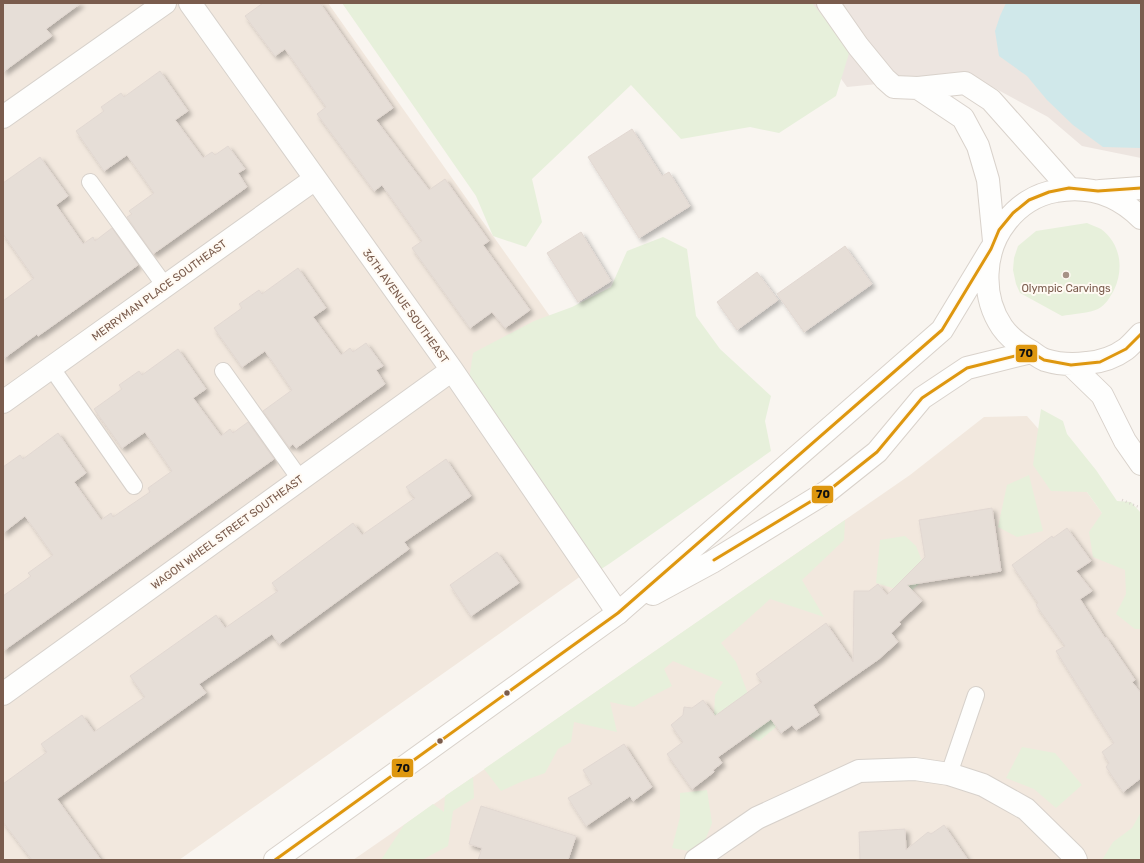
<svg xmlns="http://www.w3.org/2000/svg" width="1144" height="863" viewBox="0 0 1144 863" font-family="Rubik,sans-serif">
	<style>
		.residential { fill: #f2e8de }
		.industrial { fill: #ede5e0 }
		.green { fill: #e7f0db }
		.water { fill: #d0e8ea }
		.building { fill: #e6ded7; stroke: #e2d8d2; filter: url(#shadow) }
		.lines { fill: none; stroke-linecap: round; stroke-linejoin: round }
		.lane-casing { stroke: #d7d1cb; stroke-width: 18 }
		.street-casing { stroke: #d7d1cb; stroke-width: 24 }
		.secondary-casing { stroke: #d9d2cb; stroke-width: 24 }
		.path { stroke: #dcd5d0; stroke-width: 2.5; stroke-dasharray: 1 3; stroke-linecap: butt }
		.lane { stroke: #fefefd; stroke-width: 16 }
		.street { stroke: #fefefd; stroke-width: 22 }
		.secondary { stroke: #fefefd; stroke-width: 22 }
		.bus-1-casing { stroke: #fffaf3; stroke-width: 6 }
		.bus-1 { stroke: #de970f; stroke-width: 3 }
		.poi-dot { fill: #a69286; stroke: #fffaf3; stroke-width: 1.5 }
		.bus-dot { fill: #7a5c4d; stroke: #fffaf3; stroke-width: 1.5 }
		.labels { text-anchor: middle; stroke-width: 4; stroke-linejoin: round; paint-order: stroke }
		.poi-label { font-size: 11px; fill: #7a5c4d; stroke: #fffaf3 }
		.street-label { font-size: 11px; fill: #7a5c4d; stroke: #fffaf3 }
		.line-badge { stroke: #fffaf3; stroke-width: 1.5 }
		.pale-badge-label { font-size: 11px; text-anchor: middle; font-weight: bold; fill: #111 }
	</style>
	<defs>
		<filter id="shadow"><feDropShadow dx="3.5" dy="3.5" stdDeviation="2" flood-color="#0004"/></filter>
	</defs>
	<rect width="100%" height="100%" fill="#f9f5f0"/>
	<path class="residential" d="M 3,3 L 328,3 L 683,504 L 179,860 L 3,860 Z
		M 1027,416 L 1056,449 L 1131,553 L 1141,569 L 1141,860 L 353,860 L 910,475 L 984,417 Z"/>
	<path class="industrial" d="M 787,3 L 1141,3 L 1141,158 L 1082,146 L 1048,117 L 970,75 L 847,87 Z"/>
	<path class="green" d="M 342,3 L 812,3 L 850,50 L 836,96 L 779,133 L 750,127 L 681,139 L 631,85 L 532,179 L 542,222 L 526,247 L 493,236 L 476,196 Z
		M 1087,223 C 1091,225 1097,227 1101,229 C 1121,244 1124,269 1114,290 C 1110,297 1106,305 1098,309 C 1091,313 1071,314 1062,316 L 1020,293 L 1016,284 L 1013,270 L 1014,258 L 1018,246 L 1036,231 Z
		M 663,237 L 687,249 L 696,316 L 720,349 L 771,396 L 765,421 L 771,451 L 609,564 L 592,575 L 467,393 L 473,353 L 534,321 L 572,307 L 611,287 L 627,251 Z
		M 1041,409 L 1063,421 L 1067,434 L 1096,470 L 1117,501 L 1131,502 L 1141,513 L 1141,629 L 1135,629 L 1116,614 L 1126,594 L 1125,570 L 1093,557 L 1089,532 L 1102,513 L 1087,492 L 1051,491 L 1033,465 Z
		M 1029,475 L 1043,531 L 1017,537 L 998,527 L 1007,485 Z
		M 845,520 L 844,540 L 802,580 L 824,617 L 770,599 L 721,643 L 736,662 L 748,694 L 775,707 L 776,727 L 759,741 L 714,717 L 715,695 L 723,682 L 673,661 L 664,669 L 672,686 L 645,700 L 634,707 L 610,702 L 617,732 L 574,722 L 571,742 L 558,749 L 545,773 L 523,781 L 501,791 L 484,769 Z
		M 905,536 L 916,546 L 928,576 L 909,593 L 876,583 L 880,540 Z
		M 1022,747 L 1055,753 L 1082,785 L 1056,808 L 1034,789 L 1006,778 Z
		M 473,777 L 474,798 L 453,811 L 448,846 L 422,860 L 381,860 L 404,825 L 433,804 L 444,812 L 445,796 Z
		M 707,790 L 712,823 L 700,853 L 672,848 L 680,817 L 680,793 Z
		M 1141,812 L 1141,860 L 1102,860 L 1113,842 L 1132,828 Z"/>
	<path class="water" d="M 1006,3 L 1141,3 L 1140,148 L 1103,147 L 1073,125 L 1047,100 L 1027,76 L 999,56 L 995,31 L 1000,16 Z"/>
	<path class="building" d="M 3,3 L 81,3 L 46,29 L 52,36 L 3,72 Z
		M 263,3 L 320,3 L 393,108 L 376,120 L 429,190 L 445,179 L 489,241 L 483,245 L 530,310 L 505,328 L 492,312 L 470,328 L 412,248 L 422,241 L 382,185 L 374,191 L 317,114 L 326,107 L 285,49 L 275,56 L 245,16 Z
		M 160,71 L 188,111 L 175,120 L 203,158 L 212,152 L 215,155 L 228,146 L 245,169 L 238,173 L 247,187 L 153,254 L 127,217 L 132,214 L 129,211 L 154,193 L 127,155 L 104,171 L 76,131 L 104,111 L 101,107 L 121,93 L 124,97 Z
		M 632,129 L 662,176 L 669,172 L 690,206 L 639,238 L 588,157 Z
		M 40,157 L 68,196 L 56,205 L 83,244 L 93,237 L 95,241 L 112,228 L 138,265 L 38,336 L 37,334 L 3,359 L 3,301 L 34,278 L 3,234 L 3,183 Z
		M 581,232 L 611,281 L 578,302 L 547,253 Z
		M 845,246 L 872,284 L 804,332 L 777,294 Z
		M 298,268 L 326,308 L 313,317 L 341,355 L 350,348 L 353,352 L 366,343 L 383,366 L 376,370 L 385,384 L 296,448 L 293,444 L 289,447 L 263,411 L 292,390 L 265,351 L 242,367 L 214,328 L 242,308 L 239,304 L 259,290 L 262,294 Z
		M 757,272 L 778,300 L 737,330 L 717,302 Z
		M 178,349 L 206,389 L 193,398 L 221,436 L 230,429 L 233,433 L 248,422 L 274,459 L 3,651 L 3,596 L 31,576 L 28,573 L 53,555 L 25,516 L 3,533 L 3,467 L 20,455 L 23,459 L 58,433 L 86,473 L 74,482 L 101,520 L 111,513 L 113,517 L 150,492 L 148,488 L 172,471 L 145,432 L 122,448 L 94,409 L 122,389 L 119,385 L 139,371 L 142,375 Z
		M 446,459 L 471,496 L 404,542 L 409,549 L 279,644 L 272,634 L 199,684 L 206,693 L 57,799 L 101,860 L 32,860 L 3,822 L 3,784 L 47,752 L 41,744 L 82,715 L 94,732 L 145,697 L 130,676 L 216,615 L 225,628 L 278,591 L 272,583 L 353,523 L 362,535 L 415,498 L 406,487 Z
		M 992,508 L 1001,571 L 970,576 L 970,575 L 907,585 L 922,601 L 899,622 L 901,624 L 891,633 L 898,642 L 879,659 L 813,705 L 819,715 L 796,730 L 792,725 L 781,733 L 771,719 L 718,757 L 722,763 L 713,770 L 714,772 L 692,789 L 667,754 L 683,742 L 671,725 L 683,715 L 684,707 L 692,708 L 703,700 L 715,716 L 762,682 L 756,674 L 826,623 L 853,662 L 854,591 L 869,591 L 878,584 L 887,595 L 925,557 L 919,520 Z
		M 1067,528 L 1091,561 L 1076,571 L 1092,591 L 1080,599 L 1105,638 L 1106,637 L 1135,680 L 1132,682 L 1141,693 L 1141,778 L 1123,792 L 1106,767 L 1109,763 L 1102,752 L 1114,743 L 1056,651 L 1065,646 L 1036,605 L 1038,603 L 1012,565 L 1052,536 L 1053,538 Z
		M 497,552 L 519,583 L 471,616 L 450,585 Z
		M 624,744 L 652,787 L 633,801 L 630,796 L 586,826 L 568,798 L 592,784 L 583,770 Z
		M 481,806 L 576,836 L 568,860 L 478,860 L 482,848 L 469,844 Z
		M 944,825 L 968,860 L 860,860 L 859,832 L 905,829 L 906,850 L 928,832 L 931,834 Z"/>
	<g class="lines">
		<defs>
			<path id="lane" d="M 90,182 L 165,286
				M 51,367 L 134,486
				M 223,371 L 300,479
				M 949,774 L 976,695"/>
			<path id="street" d="M 190,3 L 452,370 L 618,613
				M 3,117 L 165,3
				M 3,402 L 315,179
				M 3,694 L 452,370
				M 696,860 L 757,818 L 859,771 L 915,769 L 949,774 L 983,785 L 1026,809 L 1074,856 L 1076,860"/>
			<path id="secondary" d="M 828,3 L 858,46 L 885,79 L 894,87 L 918,88 L 965,83 L 991,100 L 1069,188
				M 918,88 L 963,118 L 978,146 L 988,180 L 994,241
				M 1100,191 L 1141,188
				M 1141,218 C 1117,194 1089,185 1056,191 C 1036,194 1018,206 1006,222 C 983,251 981,296 1002,327 C 1009,337 1021,346 1032,352 C 1036,355 1040,358 1045,360 C 1058,364 1073,365 1087,363 C 1100,362 1115,357 1126,349 C 1131,345 1136,339 1141,334
				M 1071,365 L 1102,395 L 1125,441 L 1141,464
				M 653,594 L 712,562 L 828,491 L 877,452 L 922,398 L 967,368 L 1031,352
				M 275,860 L 618,613 L 942,330 L 991,249"/>
		</defs>
		<use href="#lane" class="lane-casing"/>
		<use href="#street" class="street-casing"/>
		<use href="#secondary" class="secondary-casing"/>
		<path class="path" d="M 1122,500 L 1141,508"/>
		<use href="#lane" class="lane"/>
		<use href="#street" class="street"/>
		<use href="#secondary" class="secondary"/>
		<defs>
			<path id="bus-1" d="M 714,560 L 828,491 L 877,452 L 922,398 L 967,368 L 1031,352 L 1044,360 L 1071,365 L 1100,362 L 1126,349 L 1141,334
				M 275,860 L 618,613 L 942,330 L 991,249 L 999,230 L 1013,213 L 1029,200 L 1049,192 L 1069,188 L 1098,191 L 1141,188"/>
		</defs>
		<use href="#bus-1" class="bus-1-casing"/>
		<use href="#bus-1" class="bus-1"/>
	</g>
	<circle class="poi-dot" cx="1066" cy="275" r="4"/>
	<g class="bus-dot">
		<circle cx="507" cy="693" r="3.5"/>
		<circle cx="440" cy="741" r="3.5"/>
	</g>
	<g class="labels">
		<g class="poi-label">
			<text x="1066" y="292">Olympic Carvings</text>
		</g>
		<g class="street-label">
			<text transform="translate(159 290) rotate(-36)" y="4">MERRYMAN PLACE SOUTHEAST</text>
			<text transform="translate(406 306) rotate(54)" y="4">36TH AVENUE SOUTHEAST</text>
			<text transform="translate(227 532) rotate(-36)" y="4">WAGON WHEEL STREET SOUTHEAST</text>
		</g>
	</g>
	<g class="line-badge">
		<rect x="1015" y="344" width="23" height="19" rx="4" fill="#de970f"/>
		<rect x="811" y="485" width="23" height="19" rx="4" fill="#de970f"/>
		<rect x="391" y="758" width="23" height="20" rx="4" fill="#de970f"/>
	</g>
	<g class="pale-badge-label">
		<text x="1026" y="357">70</text>
		<text x="823" y="498">70</text>
		<text x="403" y="772">70</text>
	</g>
	<rect width="1144" height="863" fill="none" stroke="#7a5c4d" stroke-width="8"/>
</svg>
